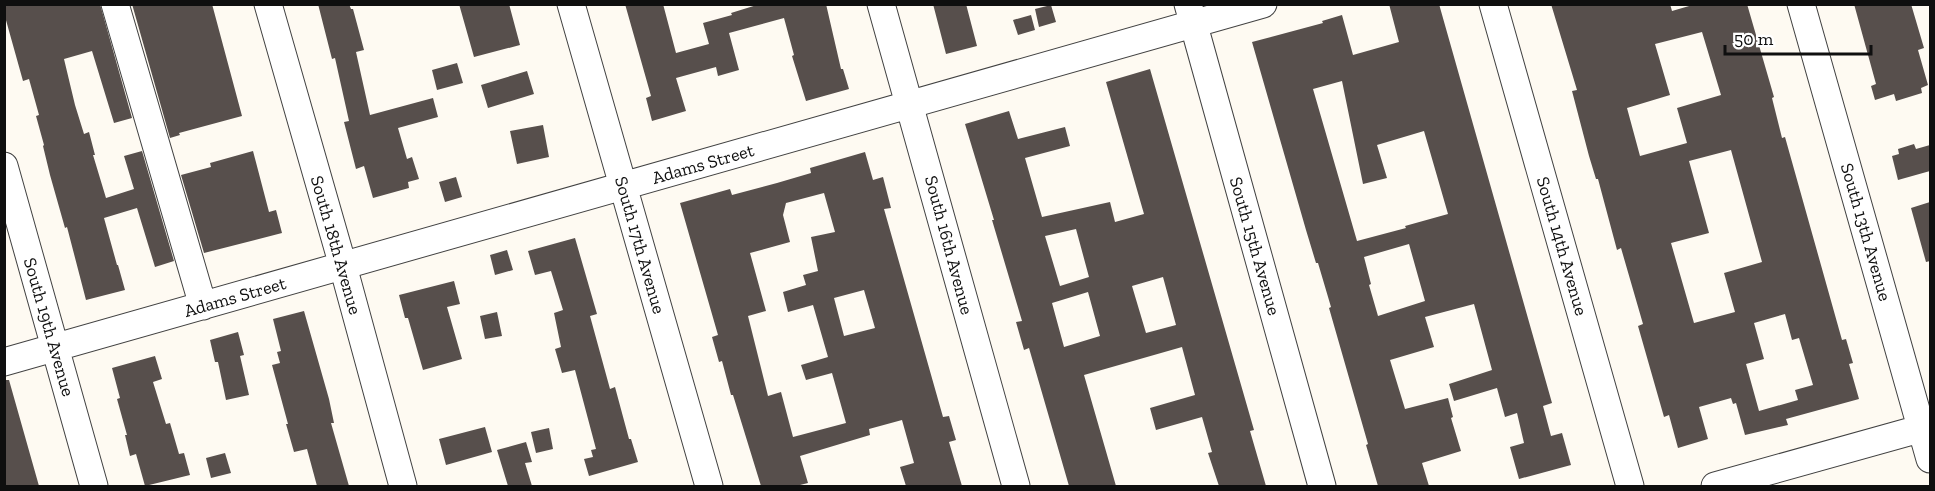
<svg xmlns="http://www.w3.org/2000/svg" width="1935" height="491" viewBox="0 0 1935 491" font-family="'Zilla Slab',serif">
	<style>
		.building { fill: #574f4c; fill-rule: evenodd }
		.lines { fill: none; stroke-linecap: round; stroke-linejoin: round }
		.minor-casing { stroke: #424242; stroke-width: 29 }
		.minor { stroke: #fff; stroke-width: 27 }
		.labels { text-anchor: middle; stroke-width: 6; stroke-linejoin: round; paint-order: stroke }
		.street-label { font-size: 18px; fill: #0f0f0f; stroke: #fff }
	</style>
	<rect width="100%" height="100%" fill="#fefaf2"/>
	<path class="building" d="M 4,4 L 100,4 L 132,118 L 114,123 L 92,51 L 64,59 L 75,105 L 84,134 L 89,132 L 95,155 L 93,155 L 106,198 L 134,189 L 124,156 L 142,151 L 174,261 L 155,267 L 137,208 L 104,218 L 117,265 L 118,265 L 125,290 L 86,300 L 67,227 L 65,228 L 50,175 L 43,146 L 44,145 L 36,116 L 39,115 L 29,79 L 23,81 L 4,13 Z
		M 132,4 L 212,4 L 242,116 L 179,133 L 180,135 L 170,138 Z
		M 318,4 L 349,4 L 351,9 L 353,9 L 364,50 L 356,52 L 370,115 L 433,98 L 438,117 L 398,128 L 407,159 L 412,157 L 419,179 L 408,182 L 409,188 L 373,198 L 364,166 L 356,169 L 344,122 L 349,121 L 335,58 L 332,59 Z
		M 459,4 L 509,4 L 520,45 L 474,57 Z
		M 625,4 L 663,4 L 676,53 L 709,44 L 703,23 L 732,15 L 731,13 L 760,4 L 826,4 L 841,69 L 843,69 L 849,89 L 806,101 L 792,56 L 794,55 L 784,18 L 729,33 L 739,70 L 718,76 L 716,67 L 676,78 L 686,111 L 652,121 L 646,98 L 651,96 Z
		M 933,4 L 966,4 L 977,46 L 946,54 Z
		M 1389,4 L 1439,4 L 1552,403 L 1543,406 L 1551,436 L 1562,433 L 1571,465 L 1519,479 L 1510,447 L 1524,443 L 1517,413 L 1505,417 L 1497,388 L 1454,401 L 1449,384 L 1492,370 L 1474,304 L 1425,317 L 1434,347 L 1390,360 L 1405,409 L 1448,398 L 1453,417 L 1451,418 L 1461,451 L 1422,463 L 1429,486 L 1378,486 L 1366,445 L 1368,444 L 1329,308 L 1331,307 L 1318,263 L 1316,263 L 1306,230 L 1252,42 L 1323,23 L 1322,21 L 1342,15 L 1353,55 L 1399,42 ZM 1342,81 L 1363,184 L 1387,178 L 1377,145 L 1424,131 L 1448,214 L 1405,226 L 1406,228 L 1357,241 L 1313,89 ZM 1409,244 L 1425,301 L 1378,316 L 1369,285 L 1371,284 L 1364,257 Z
		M 1551,4 L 1670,4 L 1672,11 L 1696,4 L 1747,4 L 1774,97 L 1772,98 L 1782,138 L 1785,137 L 1842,340 L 1846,339 L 1853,363 L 1849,364 L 1859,399 L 1786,419 L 1788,425 L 1745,435 L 1736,403 L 1733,404 L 1731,398 L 1699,407 L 1708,439 L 1678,448 L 1669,415 L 1664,417 L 1638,326 L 1643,324 L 1621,248 L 1617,250 L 1598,179 L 1596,179 L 1589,156 L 1572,91 L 1577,90 ZM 1702,32 L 1721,95 L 1677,108 L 1687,143 L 1640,156 L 1627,108 L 1670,95 L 1655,44 ZM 1731,150 L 1762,262 L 1724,273 L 1735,312 L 1694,323 L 1671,243 L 1709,233 L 1689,161 ZM 1785,314 L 1792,340 L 1799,338 L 1813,385 L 1795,390 L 1798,400 L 1759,411 L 1746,364 L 1764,359 L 1754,323 Z
		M 1854,4 L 1911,4 L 1924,48 L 1918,50 L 1928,85 L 1921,88 L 1922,93 L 1896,101 L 1894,94 L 1875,100 L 1871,86 L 1876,84 Z
		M 1051,5 L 1056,22 L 1039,27 L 1035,9 Z
		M 1031,15 L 1035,30 L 1018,35 L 1013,20 Z
		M 457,63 L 463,83 L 437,90 L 432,70 Z
		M 1150,69 L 1254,430 L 1250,431 L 1266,486 L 1219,486 L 1208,453 L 1212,452 L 1202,417 L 1156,430 L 1150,408 L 1195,395 L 1182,347 L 1084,375 L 1116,486 L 1069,486 L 1029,348 L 1024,350 L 1016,322 L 1022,321 L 992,220 L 994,220 L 965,124 L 1009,111 L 1018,139 L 1065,127 L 1070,146 L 1025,158 L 1042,217 L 1110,202 L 1115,222 L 1144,214 L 1106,82 ZM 1076,229 L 1089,277 L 1060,286 L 1045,236 ZM 1163,277 L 1176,325 L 1146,333 L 1132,286 ZM 1088,292 L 1100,336 L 1064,347 L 1052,303 Z
		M 527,71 L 534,94 L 488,108 L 481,85 Z
		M 543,125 L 549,157 L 517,164 L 510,131 Z
		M 1914,144 L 1916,149 L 1930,145 L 1930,171 L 1898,180 L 1892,156 L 1899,154 L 1898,149 Z
		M 253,151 L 269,212 L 276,210 L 282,233 L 204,253 L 181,175 L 211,167 L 210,163 Z
		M 865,152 L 873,180 L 883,177 L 891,208 L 884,209 L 943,417 L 949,416 L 956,440 L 949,442 L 962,486 L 906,486 L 900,467 L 914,463 L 902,420 L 869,429 L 870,435 L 800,456 L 808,483 L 796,486 L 761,486 L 733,395 L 731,395 L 722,361 L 719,362 L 712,337 L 718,335 L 680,203 L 730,189 L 732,195 L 777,183 L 811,173 L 810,168 ZM 824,193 L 835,232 L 811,237 L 818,271 L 803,275 L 806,285 L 783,292 L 788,312 L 813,305 L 828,357 L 801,365 L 806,380 L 832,373 L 846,423 L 793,437 L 781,392 L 768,396 L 748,316 L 766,311 L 750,253 L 790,242 L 783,215 L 786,203 ZM 864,290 L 875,328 L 844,336 L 834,298 Z
		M 456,177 L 462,197 L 445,202 L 439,182 Z
		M 1930,202 L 1930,261 L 1926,262 L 1911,208 Z
		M 575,238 L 597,314 L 590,316 L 610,389 L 615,387 L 629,439 L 631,439 L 638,462 L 589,476 L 584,459 L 593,457 L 591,450 L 596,449 L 575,370 L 562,373 L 555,349 L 561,347 L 554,313 L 563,310 L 551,271 L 535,275 L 528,251 Z
		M 507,250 L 513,270 L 495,275 L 490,255 Z
		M 454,281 L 460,304 L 447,307 L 462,359 L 423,370 L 408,318 L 405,318 L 399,295 Z
		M 304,311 L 329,399 L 334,423 L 331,423 L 349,486 L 317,486 L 307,449 L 294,452 L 286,424 L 288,424 L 272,365 L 280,363 L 277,352 L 281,351 L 273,319 Z
		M 497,312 L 502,336 L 485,339 L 480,316 Z
		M 238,332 L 244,355 L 240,356 L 249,395 L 226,400 L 218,362 L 215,362 L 210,340 Z
		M 155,356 L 162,379 L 153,382 L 166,424 L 170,423 L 179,454 L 184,453 L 190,475 L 145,486 L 136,454 L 130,456 L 125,435 L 127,435 L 117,399 L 120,398 L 112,368 Z
		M 4,380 L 9,380 L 39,486 L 4,486 Z
		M 485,427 L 492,452 L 446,465 L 439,439 Z
		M 549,428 L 553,449 L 536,453 L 531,432 Z
		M 526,442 L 532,462 L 525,463 L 532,486 L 508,486 L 497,450 Z
		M 225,453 L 231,473 L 211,478 L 206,458 Z"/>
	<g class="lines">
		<defs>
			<path id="minor" d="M 115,4 L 203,306
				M 268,4 L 343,266 L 403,486
				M 571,4 L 709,486
				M 881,4 L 1016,486
				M 1188,4 L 1322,486
				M 1493,4 L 1630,486
				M 1801,4 L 1930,459
				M 4,166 L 94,486
				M 4,362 L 1263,4
				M 1715,486 L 1930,426"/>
		</defs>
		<use href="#minor" class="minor-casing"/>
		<use href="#minor" class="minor"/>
	</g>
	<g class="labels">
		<g class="street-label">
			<text transform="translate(703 164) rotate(-16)" y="6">Adams Street</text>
			<text transform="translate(1866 232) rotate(74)" y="6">South 13th Avenue</text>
			<text transform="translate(336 245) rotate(74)" y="6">South 18th Avenue</text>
			<text transform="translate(640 245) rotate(74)" y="6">South 17th Avenue</text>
			<text transform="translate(949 245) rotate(75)" y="6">South 16th Avenue</text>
			<text transform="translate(1255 246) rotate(74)" y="6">South 15th Avenue</text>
			<text transform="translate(1562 246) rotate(74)" y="6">South 14th Avenue</text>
			<text transform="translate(235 297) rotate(-16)" y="6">Adams Street</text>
			<text transform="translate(49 327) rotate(74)" y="6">South 19th Avenue</text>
		</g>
	</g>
	<rect width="1935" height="491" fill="none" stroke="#0f0f0f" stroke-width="12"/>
	<path d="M1725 45v9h146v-9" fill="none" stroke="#0f0f0f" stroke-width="3"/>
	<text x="1734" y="45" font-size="18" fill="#0f0f0f" stroke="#ffffff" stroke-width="4.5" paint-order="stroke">50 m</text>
</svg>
